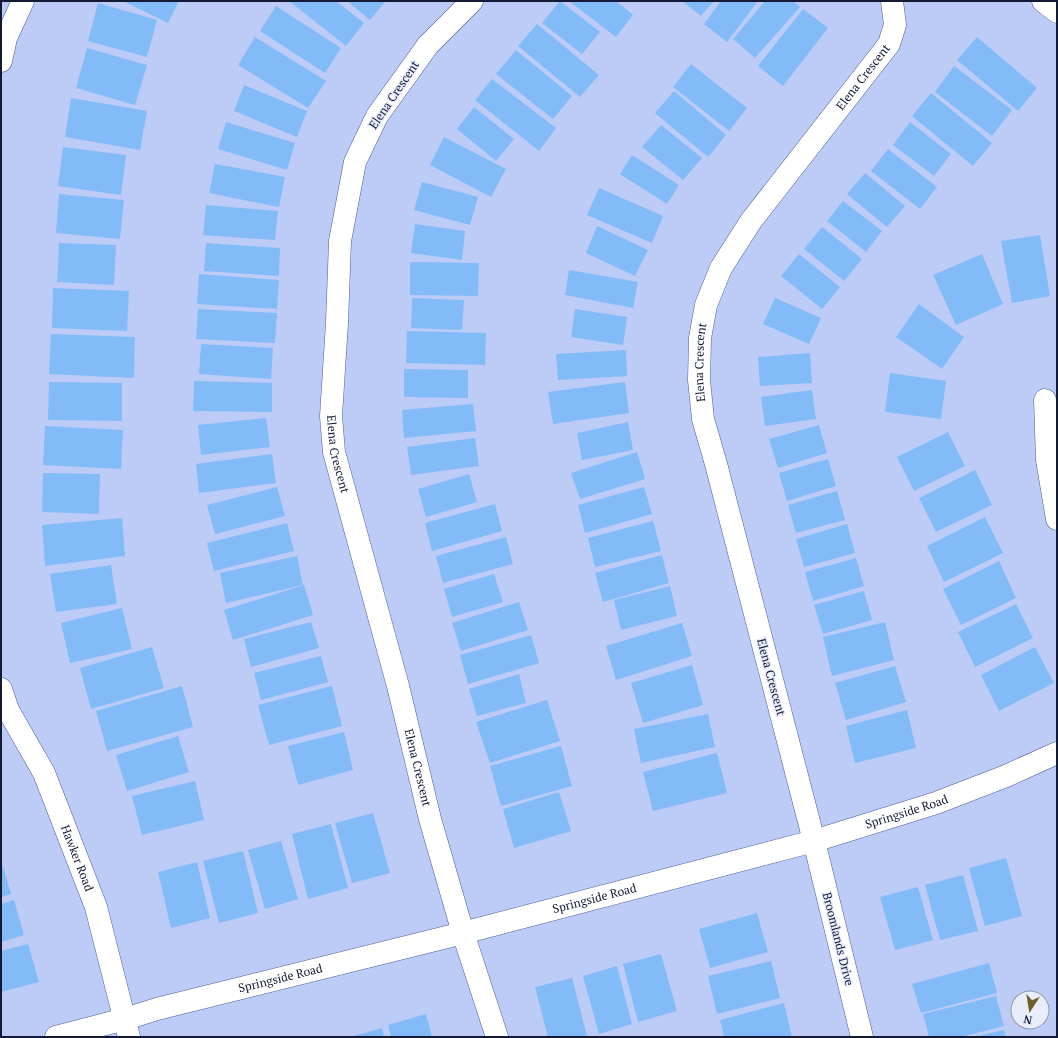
<svg xmlns="http://www.w3.org/2000/svg" width="1058" height="1038" viewBox="0 0 1058 1038" font-family="'PT Serif',serif">
	<style>
		.building { fill: #83bbf9 }
		.lines { fill: none; stroke-linecap: round; stroke-linejoin: round }
		.street-casing { stroke: #4c5c9e; stroke-width: 23 }
		.secondary-casing { stroke: #4c5c9e; stroke-width: 23 }
		.street { stroke: #fff; stroke-width: 22 }
		.secondary { stroke: #fff; stroke-width: 22 }
		.labels { text-anchor: middle; stroke-width: 3; stroke-linejoin: round; paint-order: stroke }
		.street-label { font-size: 12px; fill: #141a36; stroke: #e8edfc }
	</style>
	<rect width="100%" height="100%" fill="#bdcbf7"/>
	<path class="building" d="M 123,1 L 179,1 L 168,23 Z
		M 289,1 L 336,1 L 364,23 L 346,46 Z
		M 347,1 L 386,1 L 370,20 Z
		M 560,1 L 600,32 L 582,54 L 542,23 Z
		M 569,1 L 616,1 L 633,15 L 616,37 Z
		M 682,1 L 714,1 L 701,16 Z
		M 721,1 L 758,1 L 727,42 L 704,24 Z
		M 765,1 L 793,1 L 800,7 L 755,58 L 733,39 Z
		M 98,3 L 157,20 L 147,57 L 88,41 Z
		M 276,6 L 341,48 L 325,73 L 260,31 Z
		M 803,9 L 828,28 L 783,86 L 758,66 Z
		M 537,24 L 599,75 L 580,97 L 518,46 Z
		M 255,37 L 326,81 L 308,108 L 238,65 Z
		M 977,37 L 1037,88 L 1018,111 L 957,60 Z
		M 87,48 L 147,65 L 135,105 L 76,88 Z
		M 516,50 L 572,96 L 553,119 L 496,74 Z
		M 691,64 L 747,108 L 729,131 L 673,87 Z
		M 954,66 L 1012,110 L 992,136 L 935,92 Z
		M 492,79 L 556,128 L 539,151 L 475,100 Z
		M 244,85 L 307,111 L 297,137 L 234,111 Z
		M 674,91 L 726,135 L 708,157 L 655,113 Z
		M 931,93 L 992,143 L 973,166 L 912,116 Z
		M 71,98 L 147,111 L 140,150 L 65,137 Z
		M 474,107 L 514,139 L 496,161 L 457,129 Z
		M 226,122 L 295,143 L 287,170 L 218,149 Z
		M 910,122 L 951,154 L 934,176 L 893,145 Z
		M 661,125 L 702,158 L 683,180 L 642,147 Z
		M 444,137 L 506,169 L 491,197 L 430,165 Z
		M 63,147 L 126,155 L 121,195 L 58,186 Z
		M 888,149 L 937,187 L 920,209 L 871,171 Z
		M 632,155 L 679,185 L 667,204 L 620,174 Z
		M 215,164 L 285,177 L 279,207 L 209,193 Z
		M 865,173 L 905,206 L 887,227 L 847,194 Z
		M 422,182 L 478,197 L 470,225 L 414,210 Z
		M 599,188 L 663,216 L 652,243 L 587,215 Z
		M 59,194 L 124,200 L 120,239 L 56,233 Z
		M 843,201 L 882,231 L 866,252 L 827,221 Z
		M 206,205 L 278,211 L 275,240 L 203,235 Z
		M 415,224 L 465,231 L 462,260 L 411,253 Z
		M 597,226 L 648,250 L 635,276 L 586,253 Z
		M 822,227 L 862,259 L 844,281 L 804,249 Z
		M 1040,235 L 1050,296 L 1012,303 L 1001,241 Z
		M 59,243 L 116,245 L 114,285 L 57,282 Z
		M 206,243 L 280,248 L 279,276 L 204,271 Z
		M 799,254 L 840,287 L 822,309 L 781,276 Z
		M 982,254 L 1003,304 L 956,325 L 933,275 Z
		M 410,262 L 479,263 L 478,296 L 410,295 Z
		M 569,270 L 638,282 L 633,308 L 565,295 Z
		M 199,274 L 279,280 L 277,309 L 197,304 Z
		M 53,288 L 129,291 L 127,331 L 52,328 Z
		M 412,298 L 464,300 L 462,330 L 411,328 Z
		M 775,298 L 821,318 L 809,344 L 763,324 Z
		M 919,304 L 964,337 L 942,369 L 896,337 Z
		M 198,309 L 277,313 L 275,343 L 196,339 Z
		M 575,309 L 627,317 L 623,345 L 571,337 Z
		M 407,331 L 486,333 L 485,365 L 406,363 Z
		M 51,334 L 135,337 L 134,378 L 49,374 Z
		M 201,344 L 273,348 L 271,379 L 199,374 Z
		M 626,350 L 627,376 L 558,380 L 556,354 Z
		M 810,353 L 812,383 L 760,386 L 758,357 Z
		M 404,369 L 468,370 L 468,398 L 404,397 Z
		M 890,373 L 946,381 L 941,419 L 885,412 Z
		M 194,381 L 272,383 L 272,412 L 193,411 Z
		M 49,382 L 122,383 L 122,421 L 48,420 Z
		M 625,382 L 629,413 L 553,424 L 548,392 Z
		M 812,390 L 816,419 L 765,426 L 761,397 Z
		M 473,404 L 476,431 L 404,438 L 402,410 Z
		M 266,418 L 270,447 L 201,455 L 198,425 Z
		M 628,422 L 633,450 L 582,460 L 577,433 Z
		M 819,425 L 827,453 L 778,468 L 769,439 Z
		M 45,426 L 123,430 L 121,469 L 43,465 Z
		M 948,432 L 965,466 L 914,491 L 897,457 Z
		M 475,438 L 479,466 L 411,475 L 407,447 Z
		M 637,452 L 645,479 L 580,499 L 571,473 Z
		M 272,454 L 276,483 L 199,493 L 196,464 Z
		M 828,459 L 836,486 L 787,501 L 779,473 Z
		M 975,470 L 992,505 L 936,532 L 919,498 Z
		M 43,473 L 100,474 L 99,514 L 42,512 Z
		M 469,474 L 477,502 L 426,517 L 418,489 Z
		M 277,487 L 285,516 L 215,534 L 207,505 Z
		M 644,487 L 652,514 L 585,533 L 578,505 Z
		M 837,491 L 845,520 L 796,533 L 788,505 Z
		M 495,504 L 502,531 L 432,551 L 425,523 Z
		M 985,517 L 1003,553 L 944,582 L 927,546 Z
		M 122,518 L 125,556 L 45,566 L 42,525 Z
		M 653,521 L 661,551 L 595,567 L 588,538 Z
		M 287,523 L 294,551 L 214,571 L 207,543 Z
		M 847,524 L 855,553 L 804,567 L 796,539 Z
		M 506,537 L 513,564 L 443,583 L 436,556 Z
		M 662,555 L 669,583 L 603,602 L 595,573 Z
		M 297,556 L 303,585 L 226,603 L 220,573 Z
		M 856,558 L 864,586 L 813,601 L 805,572 Z
		M 999,561 L 1016,598 L 961,625 L 943,589 Z
		M 111,565 L 117,604 L 56,612 L 50,574 Z
		M 494,574 L 503,602 L 452,617 L 444,589 Z
		M 304,585 L 313,615 L 233,640 L 224,610 Z
		M 670,586 L 677,616 L 621,630 L 614,600 Z
		M 864,591 L 872,620 L 823,634 L 814,605 Z
		M 519,602 L 528,630 L 461,651 L 452,623 Z
		M 1016,604 L 1033,638 L 975,667 L 958,632 Z
		M 122,608 L 132,649 L 70,663 L 61,623 Z
		M 311,622 L 319,648 L 251,667 L 244,639 Z
		M 885,622 L 894,660 L 832,676 L 823,637 Z
		M 682,623 L 692,656 L 616,680 L 606,646 Z
		M 531,635 L 539,663 L 468,684 L 460,655 Z
		M 152,647 L 164,688 L 91,709 L 80,668 Z
		M 1035,647 L 1054,683 L 999,711 L 981,675 Z
		M 321,656 L 328,682 L 261,700 L 254,673 Z
		M 692,665 L 703,705 L 643,723 L 631,683 Z
		M 895,666 L 906,702 L 846,720 L 835,683 Z
		M 519,674 L 526,703 L 477,716 L 469,689 Z
		M 182,686 L 193,727 L 107,751 L 96,711 Z
		M 332,686 L 342,726 L 269,745 L 258,705 Z
		M 547,700 L 560,741 L 490,763 L 476,722 Z
		M 907,710 L 916,748 L 855,763 L 846,726 Z
		M 708,714 L 715,747 L 641,763 L 634,729 Z
		M 344,732 L 353,770 L 298,785 L 288,746 Z
		M 178,736 L 189,772 L 127,791 L 116,755 Z
		M 561,746 L 572,786 L 501,806 L 490,766 Z
		M 717,753 L 727,793 L 653,811 L 643,772 Z
		M 195,781 L 204,820 L 142,835 L 132,796 Z
		M 559,792 L 571,831 L 514,848 L 503,809 Z
		M 373,813 L 390,873 L 352,883 L 335,823 Z
		M 331,824 L 348,888 L 308,899 L 292,834 Z
		M 281,841 L 298,899 L 265,909 L 248,850 Z
		M 243,851 L 258,913 L 219,923 L 203,861 Z
		M 1006,858 L 1022,916 L 985,926 L 969,868 Z
		M 1,860 L 11,894 L 1,897 Z
		M 197,862 L 210,918 L 171,928 L 158,872 Z
		M 963,875 L 978,931 L 940,940 L 925,885 Z
		M 918,887 L 933,940 L 895,950 L 880,897 Z
		M 14,900 L 24,935 L 1,942 L 1,904 Z
		M 757,913 L 768,952 L 710,968 L 699,929 Z
		M 28,944 L 39,982 L 1,992 L 1,951 Z
		M 661,954 L 677,1011 L 638,1022 L 623,964 Z
		M 771,961 L 780,998 L 717,1014 L 708,976 Z
		M 989,963 L 997,993 L 921,1013 L 912,984 Z
		M 617,966 L 632,1024 L 599,1034 L 583,976 Z
		M 572,978 L 587,1036 L 548,1037 L 535,987 Z
		M 996,996 L 1004,1026 L 961,1037 L 929,1037 L 923,1014 Z
		M 784,1003 L 792,1037 L 724,1037 L 720,1020 Z
		M 426,1014 L 432,1037 L 391,1037 L 388,1025 Z
		M 382,1028 L 384,1037 L 350,1037 Z
		M 1004,1030 L 1006,1037 L 979,1037 L 978,1036 Z"/>
	<g class="lines">
		<defs>
			<g id="street">
				<path id="s1" d="M 472,1 L 428,45 L 377,116 L 355,162 L 340,241 L 337,323 L 331,416 L 334,452 L 398,686 L 430,819 L 463,933 L 497,1037"/>
				<path d="M 1,61 L 6,38 L 23,1"/>
				<path d="M 1045,400 L 1047,460 L 1057,519"/>
				<path id="s2" d="M 1,689 L 8,710 L 44,773 L 96,907 L 129,1037"/>
				<path id="s3" d="M 56,1037 L 125,1019 L 157,1009 L 463,933 L 814,841 L 936,803 L 1006,776 L 1057,753"/>
				<path id="s4" d="M 862,1037 L 814,841 L 716,464 L 703,419 L 699,380 L 700,338 L 706,305 L 721,268 L 751,221 L 889,44 L 895,25 L 892,1"/>
			</g>
			<path id="secondary" d="M 1043,1 L 1057,12"/>
		</defs>
		<use href="#street" class="street-casing"/>
		<use href="#secondary" class="secondary-casing"/>
		<use href="#street" class="street"/>
		<use href="#secondary" class="secondary"/>
	</g>
	<g class="labels">
		<g class="street-label">
			<text dy="4" stroke="none"><textPath href="#s4" startOffset="1031">Elena Crescent</textPath></text>
			<text transform="translate(394 95) rotate(-56)" y="4">Elena Crescent</text>
			<text dy="4" stroke="none"><textPath href="#s4" startOffset="695">Elena Crescent</textPath></text>
			<text dy="4" stroke="none"><textPath href="#s1" startOffset="495">Elena Crescent</textPath></text>
			<text transform="translate(771 677) rotate(75)" y="4">Elena Crescent</text>
			<text dy="4" stroke="none"><textPath href="#s1" startOffset="819">Elena Crescent</textPath></text>
			<text dy="4" stroke="none"><textPath href="#s3" startOffset="880">Springside Road</textPath></text>
			<text dy="4" stroke="none"><textPath href="#s2" startOffset="186">Hawker Road</textPath></text>
			<text dy="4" stroke="none"><textPath href="#s3" startOffset="556">Springside Road</textPath></text>
			<text transform="translate(838 939) rotate(76)" y="4">Broomlands Drive</text>
			<text dy="4" stroke="none"><textPath href="#s3" startOffset="232">Springside Road</textPath></text>
		</g>
	</g>
	<rect width="1058" height="1038" fill="none" stroke="#141a36" stroke-width="4"/>
	<g transform="translate(1030 1010) rotate(192)"><circle r="19" fill="#e8edfc" stroke="#9399ad"/>
	<path d="M0-3L7 15L0 10L-7 15Z" fill="#6e5e2b"/>
	<text y="-6" font-size="11" font-weight="bold" text-anchor="middle" fill="#141a36">N</text>
	</g>
</svg>
